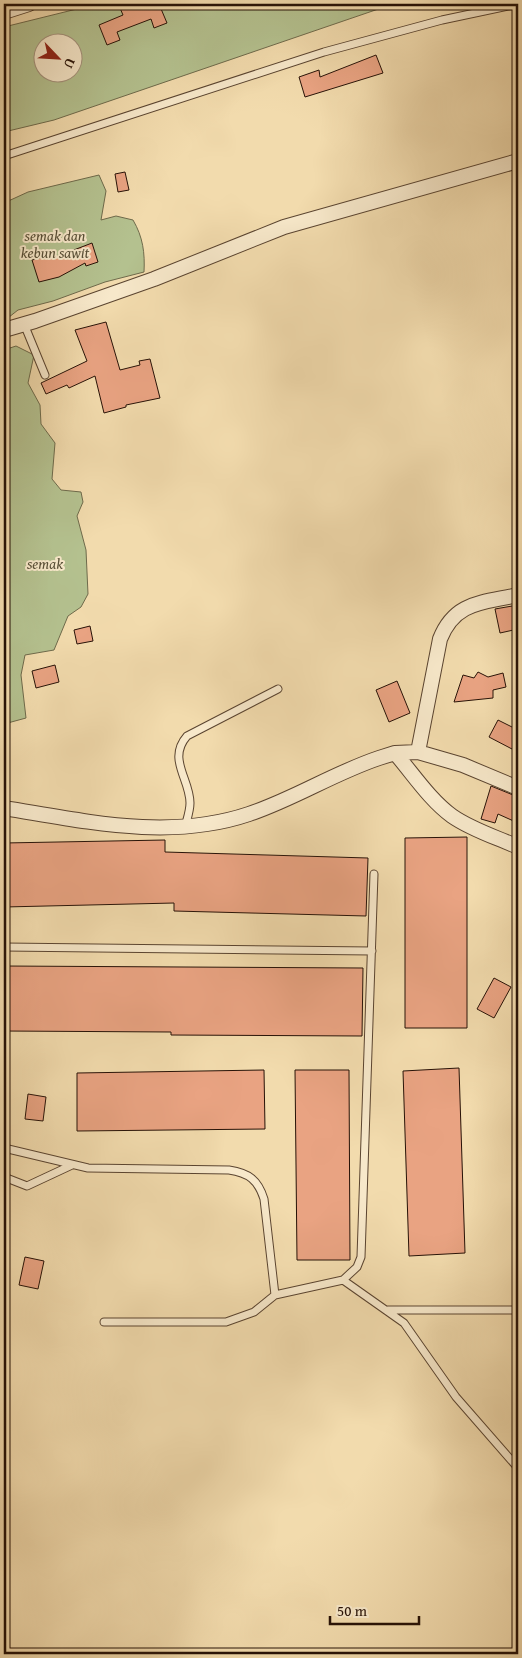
<svg xmlns="http://www.w3.org/2000/svg" width="522" height="1658" viewBox="0 0 522 1658" font-family="'Gentium Book Plus',serif">
	<style>
		.green { fill: #b4c18f; stroke: #6e6a4b; fill-rule: evenodd }
		.building { fill: #e9a382; stroke: #271207 }
		.lines { fill: none; stroke-linecap: round; stroke-linejoin: round }
		.service-casing { stroke: #5a4430; stroke-width: 9 }
		.minor-casing { stroke: #5a4430; stroke-width: 16 }
		.service { stroke: #f7e8ca; stroke-width: 7 }
		.minor { stroke: #f7e8ca; stroke-width: 14 }
		.labels { text-anchor: middle; stroke-width: 4; stroke-linejoin: round; paint-order: stroke }
		.park-label { font-size: 15px; font-style: italic; fill: #584f37; stroke: #f7e8ca }
	</style>
	<rect width="100%" height="100%" fill="#f2dbad"/>
	<filter id="stains"><feTurbulence type="fractalNoise" baseFrequency=".004" numOctaves="4"/><feColorMatrix values="0 0 0 0 .2 0 0 0 0 .09 0 0 0 0 .02 0 0 0 .5 -.17"/></filter>
	<radialGradient id="worn" r=".72"><stop offset=".6" stop-color="#630" stop-opacity="0"/><stop offset="1" stop-color="#630" stop-opacity=".3"/></radialGradient>
	<path class="green" d="M 97,4 L 393,4 L 54,120 L 4,132 L 4,27 ZM 42,42 L 72,42 L 72,72 L 42,72 Z
		M 99,175 L 106,191 L 101,220 L 116,216 L 133,220 C 143,237 145,253 144,272 L 105,282 L 53,301 L 18,310 L 4,321 L 4,203 L 28,192 Z
		M 16,346 L 34,355 L 28,383 L 40,405 L 41,424 L 55,443 L 52,479 L 61,490 L 81,492 L 83,502 L 77,516 L 86,550 L 88,594 L 81,607 L 68,616 L 54,650 L 25,655 L 21,675 L 26,718 L 4,724 L 4,350 Z"/>
	<path class="building" d="M 131,4 L 159,4 L 167,23 L 154,28 L 151,19 L 117,32 L 120,40 L 107,45 L 99,25 L 123,15 L 120,8 Z
		M 376,55 L 383,73 L 305,97 L 299,77 L 319,70 L 320,77 Z
		M 125,172 L 129,190 L 118,192 L 115,174 Z
		M 92,243 L 98,262 L 86,266 L 85,263 L 59,277 L 39,282 L 32,260 L 52,255 L 53,258 Z
		M 106,322 L 120,370 L 140,365 L 139,361 L 150,359 L 160,398 L 126,405 L 126,407 L 104,413 L 95,376 L 69,388 L 67,385 L 46,394 L 41,383 L 87,361 L 75,330 Z
		M 518,605 L 518,629 L 500,633 L 495,609 Z
		M 90,626 L 93,641 L 77,644 L 74,630 Z
		M 55,665 L 59,682 L 36,688 L 32,671 Z
		M 478,672 L 488,677 L 503,673 L 506,687 L 493,690 L 493,698 L 454,702 L 463,675 L 474,678 Z
		M 397,681 L 410,713 L 389,722 L 376,690 Z
		M 498,720 L 518,730 L 518,736 L 512,749 L 489,737 Z
		M 491,786 L 518,797 L 518,823 L 498,814 L 495,823 L 481,819 Z
		M 467,837 L 467,1028 L 405,1028 L 405,838 Z
		M 165,840 L 165,852 L 368,858 L 366,916 L 174,911 L 174,903 L 4,907 L 4,843 Z
		M 4,966 L 363,968 L 362,1036 L 171,1035 L 171,1032 L 4,1031 Z
		M 494,978 L 511,987 L 494,1018 L 477,1009 Z
		M 459,1068 L 465,1253 L 409,1256 L 403,1071 Z
		M 264,1070 L 265,1129 L 77,1131 L 77,1073 Z
		M 295,1070 L 349,1070 L 350,1260 L 297,1260 Z
		M 28,1094 L 46,1097 L 43,1121 L 25,1119 Z
		M 25,1257 L 44,1261 L 38,1289 L 19,1285 Z"/>
	<g class="lines">
		<defs>
			<path id="service" d="M 4,156 L 324,52 L 442,20 L 518,4
				M 24,324 L 45,375
				M 185,827 C 187,819 190,811 190,803 C 190,779 167,759 187,736 L 278,689
				M 4,947 L 372,951
				M 4,1148 L 88,1168 L 229,1170 C 249,1173 258,1180 264,1199 L 275,1295 L 254,1312 L 226,1322 L 104,1322
				M 4,1177 L 27,1186 L 72,1165
				M 343,1280 L 404,1323 L 456,1397 L 518,1468
				M 275,1295 L 343,1280 L 357,1267 L 361,1257 L 374,874
				M 388,1310 L 518,1310"/>
			<path id="minor" d="M 4,12 L 29,4
				M 4,330 L 35,321 L 154,279 L 284,227 L 518,161
				M 418,752 L 463,765 L 518,788
				M 395,753 C 413,774 430,800 452,816 C 472,830 496,837 518,847
				M 4,808 C 85,821 169,841 249,814 C 294,799 334,773 379,758 L 395,753 L 418,752 L 440,639 C 455,601 483,603 518,595"/>
		</defs>
		<use href="#service" class="service-casing"/>
		<use href="#minor" class="minor-casing"/>
		<use href="#service" class="service"/>
		<use href="#minor" class="minor"/>
	</g>
	<g class="labels">
		<g class="park-label">
			<text x="55" y="241">semak dan<tspan x="55" dy="17">kebun sawit</tspan></text>
			<text x="45" y="569">semak</text>
		</g>
	</g>
	<rect width="522" height="1658" fill="none" stroke="#f2dbad" stroke-width="20"/>
	<rect x="5" y="5" width="512" height="1648" fill="none" stroke="#271207" stroke-width="2.5"/>
	<rect x="10" y="10" width="502" height="1638" fill="none" stroke="#271207"/>
	<g transform="translate(58 58) rotate(115)"><circle r="24" fill="#f7e8ca" stroke="#a4927c"/>
	<path d="M0-4L9 19L0 12L-9 19Z" fill="#8f2418"/>
	<text y="-8" font-size="14" font-weight="bold" text-anchor="middle" fill="#271207">U</text>
	</g>
	<path d="M330 1616v8h89v-8" fill="none" stroke="#271207" stroke-width="2.5"/>
	<text x="337" y="1616" font-size="15" fill="#271207" stroke="#f7e8ca" stroke-width="4" paint-order="stroke">50 m</text>
	<rect width="100%" height="100%" filter="url(#stains)"/>
	<rect width="100%" height="100%" fill="url(#worn)"/>
</svg>
